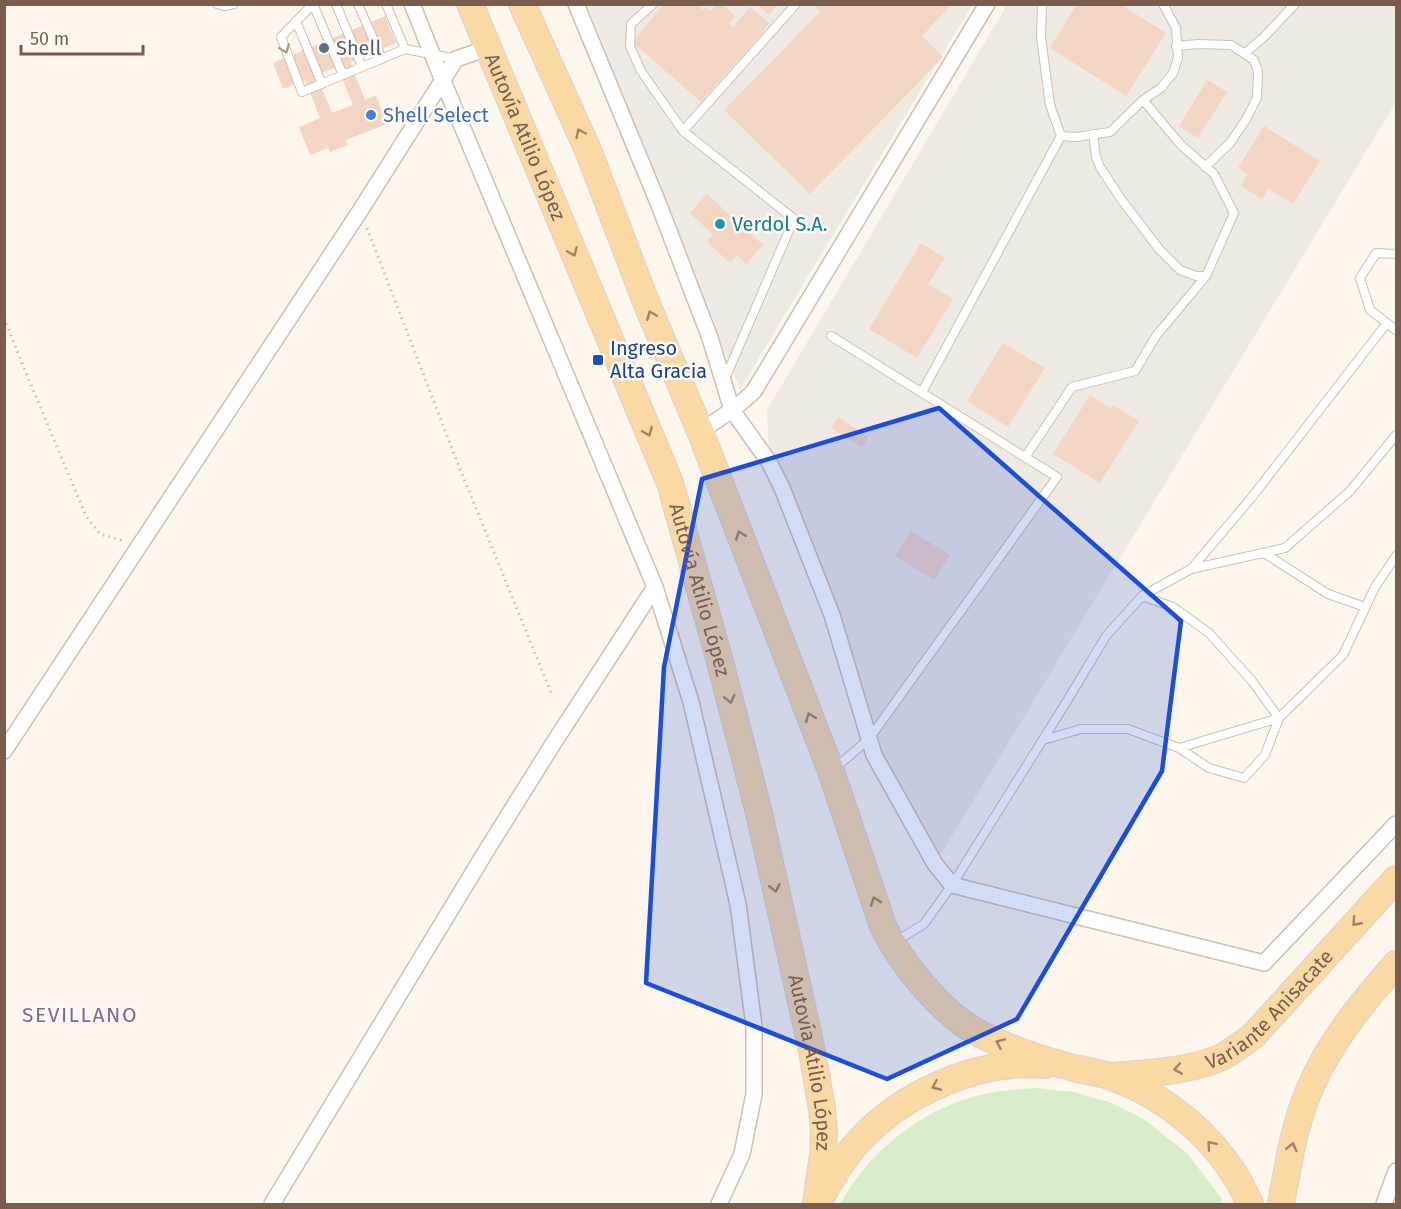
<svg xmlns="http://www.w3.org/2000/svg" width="1401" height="1209" viewBox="0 0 1401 1209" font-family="'Fira Sans',sans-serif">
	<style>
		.industrial { fill: #efe9e4 }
		.green { fill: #d8ecc9 }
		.building { fill: #f3d5c3; fill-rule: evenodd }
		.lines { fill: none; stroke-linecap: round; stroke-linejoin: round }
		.lane-casing { stroke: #d1beb0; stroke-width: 10 }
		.street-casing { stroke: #d1beb0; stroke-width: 18 }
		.primary-casing { stroke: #dad1cd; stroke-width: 28 }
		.path { stroke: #d9b8a5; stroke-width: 3; stroke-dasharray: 1.5 4.5; stroke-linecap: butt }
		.lane { stroke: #fff; stroke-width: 8 }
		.street { stroke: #fff; stroke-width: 15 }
		.primary { stroke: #fbd9a5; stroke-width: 26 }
		.oneway { stroke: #af9d94 }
		.oneway2 { stroke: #a18267 }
		.marked { fill: #1d4ed8; fill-opacity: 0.2; stroke: #1d4ed8; stroke-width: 4.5; stroke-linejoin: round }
		.service-dot { fill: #5c6f8a; stroke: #fffaf3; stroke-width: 2 }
		.shop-dot { fill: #3f7fe0; stroke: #fffaf3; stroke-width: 2 }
		.culture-dot { fill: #0f9aa8; stroke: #fffaf3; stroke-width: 2 }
		.transit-dot { fill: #1a4fb4; stroke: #fffaf3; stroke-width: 2 }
		.labels { text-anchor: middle; stroke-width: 5; stroke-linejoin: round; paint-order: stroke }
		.service-label { font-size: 20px; fill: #4e5e75; stroke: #fffaf3; text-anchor: start }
		.shop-label { font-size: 20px; fill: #366cbe; stroke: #fffaf3; text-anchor: start }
		.street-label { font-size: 20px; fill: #7a5c4d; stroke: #fffaf3 }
		.culture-label { font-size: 20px; fill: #0d838f; stroke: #fffaf3; text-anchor: start }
		.transit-label { font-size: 20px; fill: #164399; stroke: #fffaf3; text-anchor: start }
		.neighbourhood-label { font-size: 21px; letter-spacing: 1.5px; fill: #846695; stroke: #fffaf3 }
	</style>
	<rect width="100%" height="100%" fill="#fdf6ec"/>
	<path class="industrial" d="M 586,5 L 972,5 L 740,389 L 593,44 L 599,34 Z
		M 1007,5 L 1396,5 L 1396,102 L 935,864 L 874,755 L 832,615 L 769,462 L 767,410 Z"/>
	<path class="green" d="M 1037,1088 L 1073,1092 L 1109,1102 L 1142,1118 L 1187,1153 L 1221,1198 L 1223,1204 L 840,1204 C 873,1145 932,1101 1000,1091 C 1012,1089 1025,1089 1037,1088 Z"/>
	<path class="building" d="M 664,4 L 697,4 L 703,10 L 706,7 L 711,11 L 717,4 L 722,4 L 735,16 L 729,23 L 733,27 L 750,7 L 770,24 L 701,102 L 632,42 Z
		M 757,4 L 778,4 L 769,15 Z
		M 813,4 L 952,4 L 922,36 L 943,57 L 810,194 L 724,110 L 820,12 Z
		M 1077,4 L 1120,4 L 1166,33 L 1126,96 L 1050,48 Z
		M 385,16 L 396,43 L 350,62 L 365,100 L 376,95 L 387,124 L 346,140 L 348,145 L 330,152 L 328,148 L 310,155 L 299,127 L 320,118 L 305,80 L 283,89 L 273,63 ZM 337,67 L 353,105 L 332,113 L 316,75 Z
		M 1207,80 L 1227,92 L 1198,138 L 1179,126 Z
		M 1264,126 L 1320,161 L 1293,204 L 1268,189 L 1262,199 L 1241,186 L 1248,174 L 1238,168 Z
		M 707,194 L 763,245 L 746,264 L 737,255 L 730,263 L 707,242 L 713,235 L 690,213 Z
		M 921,243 L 945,258 L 928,284 L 953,299 L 917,358 L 869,329 Z
		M 1003,343 L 1045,368 L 1008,427 L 967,401 Z
		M 1090,395 L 1111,408 L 1113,405 L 1139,421 L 1100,483 L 1053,454 Z
		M 838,417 L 868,437 L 862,447 L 831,428 Z
		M 911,531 L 950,555 L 934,580 L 895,556 Z"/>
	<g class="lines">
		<defs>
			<path id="lane" d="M 217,4 L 224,6 L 234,4
				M 313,4 L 281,37 L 302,92 L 405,49
				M 313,4 L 343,75
				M 336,4 L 362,67
				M 358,4 L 382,59
				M 386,4 L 405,49 L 456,59
				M 653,4 L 631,24 L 630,46 L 641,71 L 683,131 L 794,219 L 724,381
				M 296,21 L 322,84
				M 1176,46 L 1198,44 L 1231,45 L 1254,60 L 1258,72 L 1257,98 L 1245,121 L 1230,143 L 1205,167
				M 1245,53 L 1264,37 L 1295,4
				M 683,131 L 796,4
				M 1093,134 L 1096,157 L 1100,167 L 1121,199 L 1159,249 L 1180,270 L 1196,276 L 1206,276 L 1234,213 L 1214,174 L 1181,145 L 1143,100
				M 1061,136 L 1076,137 L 1110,132 L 1143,100 L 1161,88 L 1173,73 L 1178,58 L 1176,28 L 1163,4
				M 1396,254 L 1376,253 L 1360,278 L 1370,310 L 1396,330
				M 831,336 L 1057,477 L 869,739 L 834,769
				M 922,392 L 1061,136 L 1050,105 L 1041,37 L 1042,4
				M 1026,456 L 1072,387 L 1135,371 L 1156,336 L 1206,276
				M 1264,553 L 1328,594 L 1365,607
				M 1192,568 L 1252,497 L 1387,323
				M 1142,596 L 1173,607 L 1209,633 L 1252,681 L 1279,718 L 1265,755 L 1244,778 L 1209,768 L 1179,748
				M 1043,740 L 1081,729 L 1128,729 L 1179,748 L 1279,718 L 1343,655 L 1375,587 L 1396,556
				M 896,941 L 924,924 L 952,885 L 1067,701 L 1106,636 L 1142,596 L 1191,569 L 1285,548 L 1350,491 L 1396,435"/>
			<path id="street" d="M 412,4 L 443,81 L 655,587 L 691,702 L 738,904 L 754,1026 L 754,1094 L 742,1154 L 719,1204
				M 576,4 L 659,205 L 710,338 L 732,410 L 769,462 L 782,488 L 832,615 L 874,755 L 935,864 L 952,885 L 1264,963 L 1396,824
				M 700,431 C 720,419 738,407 754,391 L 987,4
				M 4,751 L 360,211 L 456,59 L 488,48
				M 272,1204 L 488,848 L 553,744 L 655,587
				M 1384,1204 L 1396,1171"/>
			<g id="primary">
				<path id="s1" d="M 470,4 L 670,483 L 719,658 L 759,813 L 812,1051 L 822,1109 L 824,1130 L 823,1154 L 816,1204"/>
				<path d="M 522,4 L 588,150 L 644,297 L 700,431 L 831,771 L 883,926 C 900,962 941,1012 975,1031 C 1006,1049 1043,1060 1078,1069 C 1088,1071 1099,1073 1109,1076 C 1170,1097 1224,1144 1250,1204"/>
				<path id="s2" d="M 1111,1076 C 1148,1073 1188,1072 1222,1057 C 1233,1051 1243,1043 1253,1036 L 1396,879"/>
				<path d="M 822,1195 C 833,1176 844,1157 859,1141 C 903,1093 978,1059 1045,1065"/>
				<path d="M 1281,1204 C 1288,1166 1294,1125 1310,1088 C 1330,1041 1363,1002 1396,964"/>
			</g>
		</defs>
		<use href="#lane" class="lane-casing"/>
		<use href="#street" class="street-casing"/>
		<use href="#primary" class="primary-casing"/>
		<path class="path" d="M 367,228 L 456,459 L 552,695
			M 4,318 L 24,368 L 86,516 L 100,534 L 124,541"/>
		<use href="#lane" class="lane"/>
		<use href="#street" class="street"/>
		<use href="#primary" class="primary"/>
	</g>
	<defs><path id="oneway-chevron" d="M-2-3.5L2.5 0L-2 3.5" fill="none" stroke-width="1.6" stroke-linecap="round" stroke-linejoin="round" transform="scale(1.5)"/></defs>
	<use class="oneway" href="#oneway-chevron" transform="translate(285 49) rotate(69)"/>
	<g class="oneway2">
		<use href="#oneway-chevron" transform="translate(580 133) rotate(-115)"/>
		<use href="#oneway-chevron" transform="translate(573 252) rotate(67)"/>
		<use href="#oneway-chevron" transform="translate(651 315) rotate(-113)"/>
		<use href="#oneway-chevron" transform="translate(648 432) rotate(67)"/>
		<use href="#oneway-chevron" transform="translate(740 535) rotate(-111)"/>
		<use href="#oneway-chevron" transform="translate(730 699) rotate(76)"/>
		<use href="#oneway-chevron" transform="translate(810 717) rotate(-111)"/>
		<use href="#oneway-chevron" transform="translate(775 888) rotate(78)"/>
		<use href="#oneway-chevron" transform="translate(875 901) rotate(-109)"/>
		<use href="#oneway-chevron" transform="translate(1356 922) rotate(132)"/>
		<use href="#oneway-chevron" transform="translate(1000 1043) rotate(-156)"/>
		<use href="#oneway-chevron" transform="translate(1178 1069) rotate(170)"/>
		<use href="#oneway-chevron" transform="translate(936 1086) rotate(157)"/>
		<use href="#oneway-chevron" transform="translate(1211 1145) rotate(-131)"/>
		<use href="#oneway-chevron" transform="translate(1292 1147) rotate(-77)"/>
	</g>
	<path class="marked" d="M 939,408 L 1181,621 L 1162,771 L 1017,1019 L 887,1079 L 646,983 L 664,667 L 702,479 Z"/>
	<circle class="service-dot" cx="324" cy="48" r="6"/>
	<circle class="shop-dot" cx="371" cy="115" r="6"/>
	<circle class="culture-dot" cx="720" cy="224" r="6"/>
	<rect class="transit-dot" x="592" y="354" width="12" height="12" rx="3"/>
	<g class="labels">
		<g class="service-label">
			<text x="336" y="55">Shell</text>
		</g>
		<g class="shop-label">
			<text x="383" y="122">Shell Select</text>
		</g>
		<g class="street-label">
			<text dy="7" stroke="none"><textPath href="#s1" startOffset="144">Autovía Atilio López</textPath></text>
			<text dy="7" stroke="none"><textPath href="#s1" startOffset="630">Autovía Atilio López</textPath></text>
			<text dy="7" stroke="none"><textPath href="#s2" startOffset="180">Variante Anisacate</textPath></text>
			<text dy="7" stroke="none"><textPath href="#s1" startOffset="1116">Autovía Atilio López</textPath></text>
		</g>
		<g class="culture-label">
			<text x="732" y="231">Verdol S.A.</text>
		</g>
		<g class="transit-label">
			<text x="610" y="355">Ingreso<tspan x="610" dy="23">Alta Gracia</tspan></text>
		</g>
		<g class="neighbourhood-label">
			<text x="80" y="1022">SEVILLANO</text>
		</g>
	</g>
	<rect width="1401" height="1209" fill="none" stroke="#7a5c4d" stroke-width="12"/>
	<path d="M21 45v9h122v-9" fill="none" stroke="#7a5c4d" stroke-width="3"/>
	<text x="30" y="45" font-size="18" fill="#7a5c4d" stroke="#fffaf3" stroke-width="4.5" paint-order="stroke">50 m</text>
</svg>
